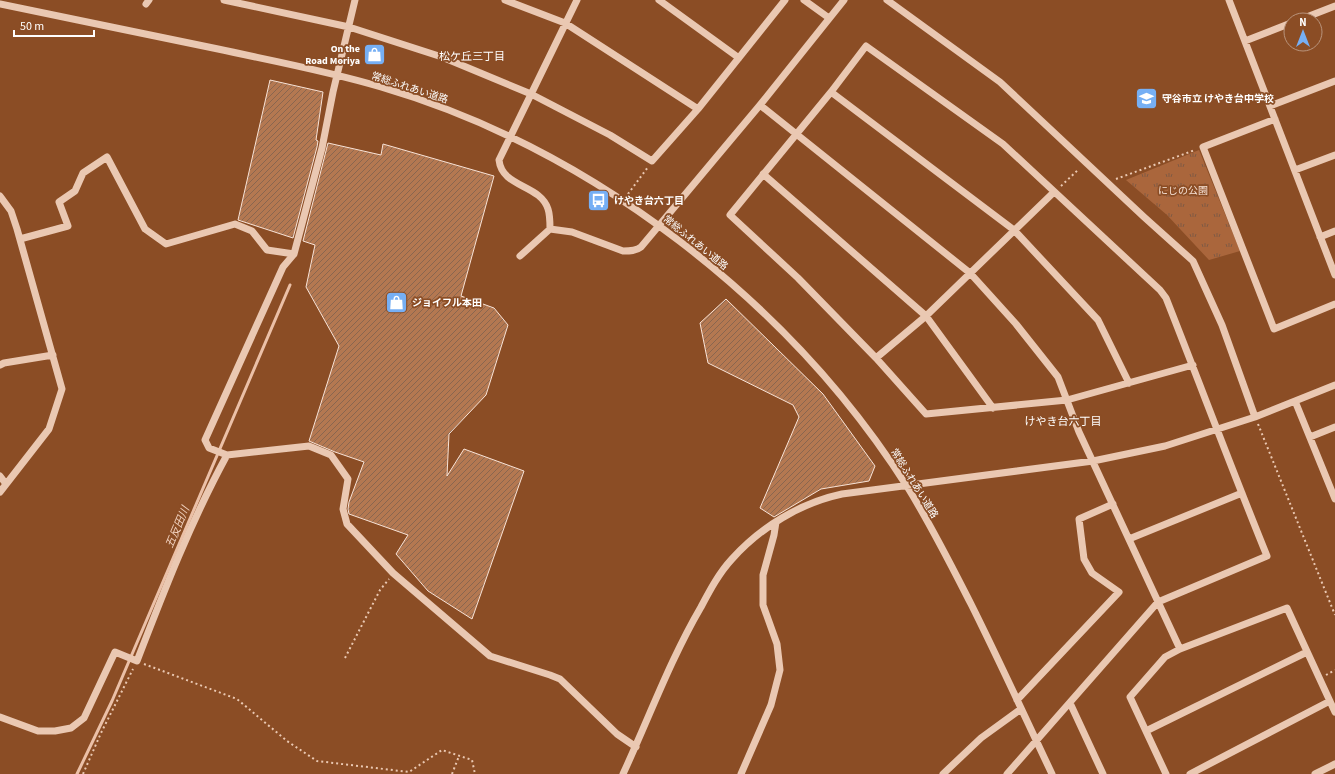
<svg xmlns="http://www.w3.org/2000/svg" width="1335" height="774" viewBox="0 0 1335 774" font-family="'Source Sans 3','Noto Sans JP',sans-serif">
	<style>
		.park { fill: url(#park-tufts) }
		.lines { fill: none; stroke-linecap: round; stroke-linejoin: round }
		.stream { stroke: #ebc0a7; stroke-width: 3 }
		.building { fill: url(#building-hatch); stroke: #f8e3d7 }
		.path { stroke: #eac8b2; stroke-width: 2; stroke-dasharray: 2 3; stroke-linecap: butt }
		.minor { stroke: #eac8b2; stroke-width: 7 }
		.labels { text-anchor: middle; stroke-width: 3.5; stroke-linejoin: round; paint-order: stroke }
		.poi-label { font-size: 10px; font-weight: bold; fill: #fff; stroke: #8b4d25; text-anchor: start }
		.street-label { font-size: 10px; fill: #fff; stroke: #8b4d25 }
		.park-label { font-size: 10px; fill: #f8e3d7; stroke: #8b4d25 }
		.neighbourhood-label { font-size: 11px; fill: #fff; stroke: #8b4d25 }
		.water-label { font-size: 11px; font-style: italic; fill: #f1d1be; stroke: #8b4d25 }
	</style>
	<defs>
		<pattern id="park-tufts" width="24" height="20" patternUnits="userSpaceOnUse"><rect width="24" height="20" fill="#aa663c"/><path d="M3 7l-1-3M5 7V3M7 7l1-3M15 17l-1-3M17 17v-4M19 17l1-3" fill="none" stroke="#805a43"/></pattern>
		<pattern id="building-hatch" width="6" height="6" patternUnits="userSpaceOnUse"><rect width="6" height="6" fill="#b47851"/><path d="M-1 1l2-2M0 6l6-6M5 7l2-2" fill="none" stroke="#8a664f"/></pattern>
	</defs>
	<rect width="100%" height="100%" fill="#8b4d25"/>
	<path class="park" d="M 1199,150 L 1240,251 L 1209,260 L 1167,215 L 1126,180 Z"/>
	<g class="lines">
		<path class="stream" d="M 77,774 L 112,701 L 290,285"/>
	</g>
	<path class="building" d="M 270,80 L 323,92 L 316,140 L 318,141 L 317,147 L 293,238 L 238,220 Z
		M 328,143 L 381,155 L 383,144 L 494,176 L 461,296 L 494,308 L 508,325 L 486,395 L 449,434 L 447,476 L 464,449 L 524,471 L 472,619 L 428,591 L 396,554 L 408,535 L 349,514 L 348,509 L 349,502 L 364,462 L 335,452 L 309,441 L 339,346 L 306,287 L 315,245 L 303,241 Z
		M 726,299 L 823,394 L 875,466 L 869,481 L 821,489 L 774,517 L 760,508 L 799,417 L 793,405 L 708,363 L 700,323 Z"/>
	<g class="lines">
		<path class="path" d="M 1116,179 L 1195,150
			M 1061,186 L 1079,169
			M 628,194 L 648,167
			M 1258,424 L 1335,615
			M 345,658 L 380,590 L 389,579
			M 144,664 L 237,699 L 287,741 L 317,761 L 409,772 L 442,750 L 472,760 L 475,774
			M 1326,675 L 1335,670
			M 83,774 L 101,733 L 133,669
			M 452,774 L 459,756"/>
		<path class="minor" d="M 224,0 L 349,27 L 442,57 L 531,94 L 610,135 L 652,161 L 698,109 L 785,0
			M 505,0 L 565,23 L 698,109
			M 659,0 L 739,58
			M 804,0 L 829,18
			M 887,0 L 1000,82 L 1144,217 L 1193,261 L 1222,325 L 1255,417
			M 1229,0 L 1335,275
			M 0,4 C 73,19 145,34 218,49 C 273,61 328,71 381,87 C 592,149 790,302 908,488 C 931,525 951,565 971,604 C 999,660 1025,717 1052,774
			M 146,4 L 149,0
			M 1299,20 L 1335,6
			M 1245,41 L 1291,23
			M 831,92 L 1014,230 L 1098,320 L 1129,383
			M 760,105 L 970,273 L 1016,324 L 1058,377 L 1079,432 L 1180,649
			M 1270,106 L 1335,81
			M 1275,119 L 1203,147 L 1274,329 L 1335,304
			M 1295,170 L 1335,155
			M 763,174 L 926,316 L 993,408
			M 0,196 L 11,211 L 17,229 L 62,389 L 49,429 L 0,492
			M 550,229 C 550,223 550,215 548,209 C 540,184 502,188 499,160 L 577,0
			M 1320,237 L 1335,231
			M 20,239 L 68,226 L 59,202 L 75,191 L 83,173 L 107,157 L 145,229 L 166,244 L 235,224 L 252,231 L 267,250 L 294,254
			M 520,256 L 550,229 L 572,232 L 623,251 C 630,251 636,251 641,247 L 760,105 L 844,0
			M 876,358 L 926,316 L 1054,192
			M 0,365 L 4,363 L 53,355
			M 1295,401 L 1335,499
			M 1310,437 L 1335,427
			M 227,455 L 309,446 L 331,455 L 348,479 L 343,509 L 347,524 L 393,573 L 490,656 L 550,675 L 560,679 L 617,734 L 636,747
			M 0,476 L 6,484
			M 1129,539 L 1242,493
			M 1017,700 L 1119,592 L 1092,573 L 1084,559 L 1079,519 L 1113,504
			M 1070,703 L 1103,774
			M 0,717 L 38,731 L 55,731 L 71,728 L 84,718 L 115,652 L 137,661 C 164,591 191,521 227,455 L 209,448 L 205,440 L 283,267 L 294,254 L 322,148 L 333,92 L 355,0
			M 1146,731 L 1307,652
			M 623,774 C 649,718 670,660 701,607 C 710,590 719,573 732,559 C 761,527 800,503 842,494 L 1093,461 L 1165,446 L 1255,417 L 1335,385
			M 741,774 L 771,705 L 780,670 L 777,644 L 763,605 L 763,575 L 774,535 L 776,522
			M 943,774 L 981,738 L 1021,709
			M 1007,774 L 1158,602 L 1267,556 C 1232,470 1200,384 1166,298 L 1160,290 L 1003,144 L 866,46 L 831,92 L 730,215 L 798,278 L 876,358 L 926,414 L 1067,400 L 1193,365
			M 1166,774 L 1130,697 L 1165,657 L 1180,649 L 1287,608 L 1335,712
			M 1190,774 L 1330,701
			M 1315,774 L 1335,764"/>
	</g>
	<defs>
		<symbol id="shop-square" viewBox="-11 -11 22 22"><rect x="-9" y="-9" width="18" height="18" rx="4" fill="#76aff4" stroke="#8b4d25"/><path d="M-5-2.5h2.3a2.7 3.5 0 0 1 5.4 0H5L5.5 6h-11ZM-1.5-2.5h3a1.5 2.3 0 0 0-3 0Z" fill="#fff"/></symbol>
		<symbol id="school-square" viewBox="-11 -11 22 22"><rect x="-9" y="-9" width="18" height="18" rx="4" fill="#76aff4" stroke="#8b4d25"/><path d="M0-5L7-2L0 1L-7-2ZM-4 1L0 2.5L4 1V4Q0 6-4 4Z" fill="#fff"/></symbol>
		<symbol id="bus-square" viewBox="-11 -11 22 22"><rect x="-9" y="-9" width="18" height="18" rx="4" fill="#76aff4" stroke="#8b4d25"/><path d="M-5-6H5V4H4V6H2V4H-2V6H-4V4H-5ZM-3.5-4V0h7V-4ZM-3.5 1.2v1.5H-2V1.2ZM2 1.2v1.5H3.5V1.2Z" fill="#fff"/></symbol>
	</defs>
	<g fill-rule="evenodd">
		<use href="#shop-square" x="362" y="42" width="25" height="25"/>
		<use href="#school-square" x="1134" y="86" width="25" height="25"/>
		<use href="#bus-square" x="586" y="188" width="25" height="25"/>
		<use href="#shop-square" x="384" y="290" width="25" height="25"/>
	</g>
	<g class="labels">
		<g class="poi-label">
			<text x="360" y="52" text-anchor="end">On the<tspan x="360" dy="12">Road Moriya</tspan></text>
			<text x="1162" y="102">守谷市立 けやき台中学校</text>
			<text x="614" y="204">けやき台六丁目</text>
			<text x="412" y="306">ジョイフル本田</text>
		</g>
		<g class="street-label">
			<text transform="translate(410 87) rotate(18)" y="4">常総ふれあい道路</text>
			<text transform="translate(696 242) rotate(39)" y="4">常総ふれあい道路</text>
			<text transform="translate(915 483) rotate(58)" y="4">常総ふれあい道路</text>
		</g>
		<g class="park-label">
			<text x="1183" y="194">にじの公園</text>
		</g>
		<g class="neighbourhood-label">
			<text x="472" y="60">松ケ丘三丁目</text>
			<text x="1063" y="425">けやき台六丁目</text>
		</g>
		<g class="water-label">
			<text transform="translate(177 527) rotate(-67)" y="4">五反田川</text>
		</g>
	</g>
	<g transform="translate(1303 32)"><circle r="19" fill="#8b4d25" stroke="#b9947c"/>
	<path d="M0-3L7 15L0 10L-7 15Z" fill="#76aff4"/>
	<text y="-6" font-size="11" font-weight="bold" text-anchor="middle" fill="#ffffff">N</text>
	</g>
	<path d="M14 30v6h80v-6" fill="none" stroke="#ffffff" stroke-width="2"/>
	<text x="20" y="30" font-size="12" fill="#ffffff" stroke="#8b4d25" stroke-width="3" paint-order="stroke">50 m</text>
</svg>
